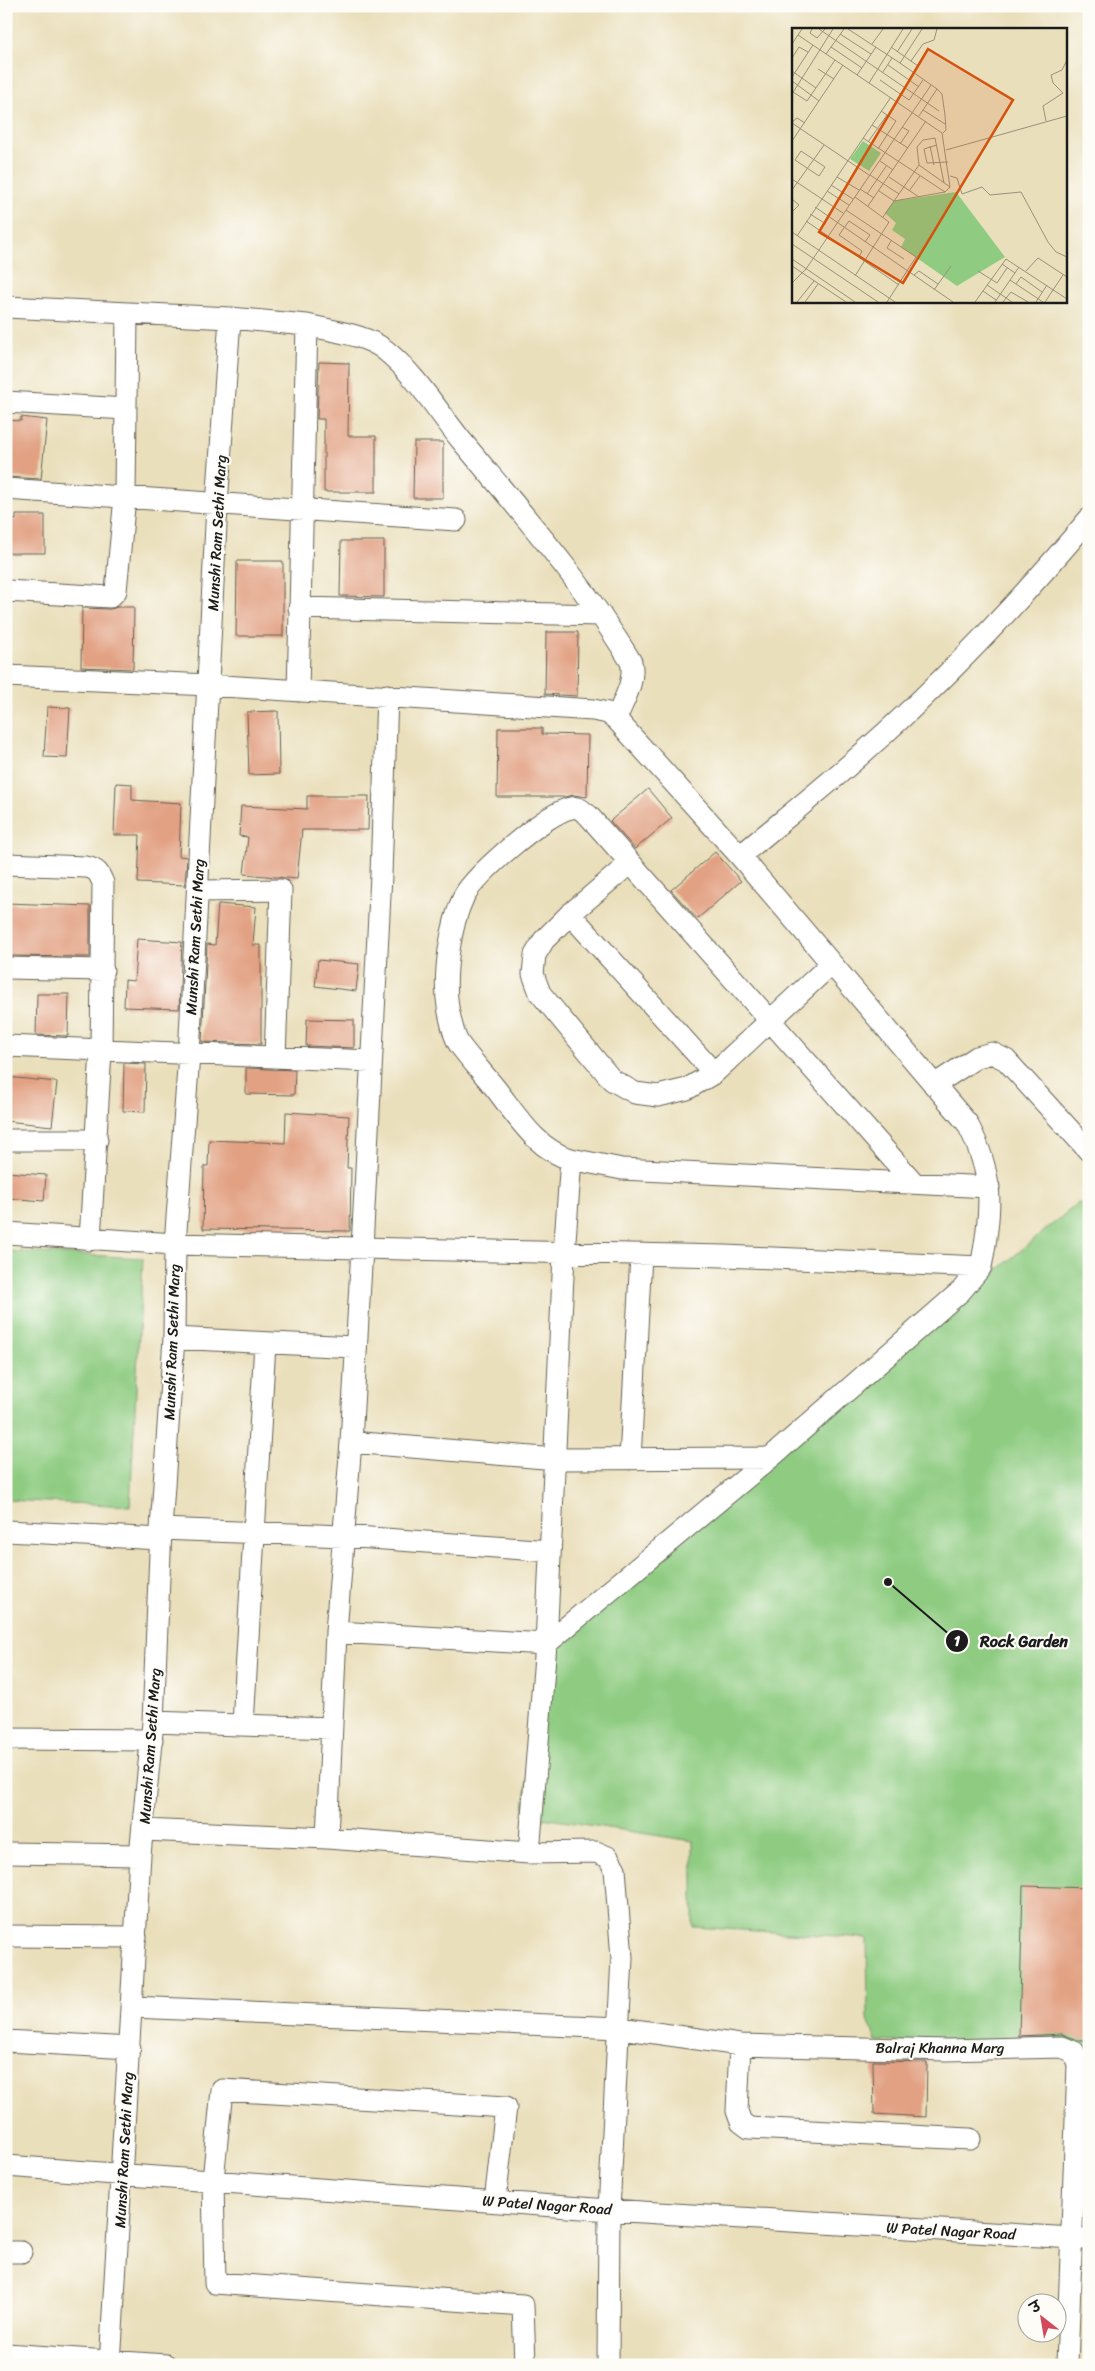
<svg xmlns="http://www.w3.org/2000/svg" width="1095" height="2371" viewBox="0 0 1095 2371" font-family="Sriracha,'Playpen Sans Deva',sans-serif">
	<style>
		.green { fill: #8fcc82; stroke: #56744f }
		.building { fill: #e2a183 }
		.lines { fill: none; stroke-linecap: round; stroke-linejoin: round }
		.minor-casing { stroke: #646054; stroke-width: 23 }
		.minor { stroke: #fff; stroke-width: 21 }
		.labels { text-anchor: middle; stroke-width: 4.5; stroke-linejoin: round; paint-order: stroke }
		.street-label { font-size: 15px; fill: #1c1c1c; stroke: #fdfcf7 }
		.inset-road { fill: none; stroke: #98917b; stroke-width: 1 }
		.view { fill: #d4530e; fill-opacity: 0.15; stroke: #d4530e; stroke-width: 2.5 }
		.inset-edge { fill: none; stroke: #1c1c1c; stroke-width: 2.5 }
		.leader { fill: none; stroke: #1c1c1c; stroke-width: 2 }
		.callout-dot { fill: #1c1c1c; stroke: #fdfcf7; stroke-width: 2 }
		.mark-label { font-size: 15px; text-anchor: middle; font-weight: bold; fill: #fff }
		.callout-label { font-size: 16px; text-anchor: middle; font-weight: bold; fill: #1c1c1c; stroke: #fdfcf7; stroke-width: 4.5; stroke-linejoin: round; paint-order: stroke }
	</style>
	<rect width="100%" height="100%" fill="#fdfcf7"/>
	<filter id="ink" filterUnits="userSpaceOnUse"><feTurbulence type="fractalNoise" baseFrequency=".02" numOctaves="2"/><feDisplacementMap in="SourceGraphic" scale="10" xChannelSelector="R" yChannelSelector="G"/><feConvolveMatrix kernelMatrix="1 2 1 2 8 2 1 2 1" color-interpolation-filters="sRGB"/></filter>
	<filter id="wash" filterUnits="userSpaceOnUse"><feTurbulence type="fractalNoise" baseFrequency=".0096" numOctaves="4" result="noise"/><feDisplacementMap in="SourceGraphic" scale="20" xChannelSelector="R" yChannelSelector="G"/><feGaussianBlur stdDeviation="1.12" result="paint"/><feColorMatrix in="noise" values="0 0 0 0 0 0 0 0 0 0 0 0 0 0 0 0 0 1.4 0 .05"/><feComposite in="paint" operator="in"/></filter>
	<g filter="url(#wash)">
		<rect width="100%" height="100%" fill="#eadfbb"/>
		<path class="green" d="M 1078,1203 L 1089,1207 L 1089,2053 L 876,2041 L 868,2019 L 867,1938 L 693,1927 L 693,1841 L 523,1815 L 546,1644 Z
			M 6,1251 L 143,1258 L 130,1506 L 6,1500 Z"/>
		<g id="blocks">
			<path class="building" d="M 319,362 L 349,363 L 348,436 L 376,436 L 376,492 L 324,492 L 324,419 L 317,419 Z
				M 21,417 L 47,420 L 41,479 L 6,477 L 6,420 L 21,421 Z
				M 414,442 L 443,442 L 443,498 L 413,498 Z
				M 16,515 L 45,515 L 45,553 L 6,553 L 6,519 L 16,520 Z
				M 341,541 L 384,541 L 384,597 L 340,596 Z
				M 237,561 L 283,561 L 283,636 L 236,636 Z
				M 118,607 L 134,607 L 133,669 L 81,667 L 82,608 L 110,609 Z
				M 546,632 L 578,632 L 577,696 L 545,694 Z
				M 47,707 L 70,708 L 67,758 L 44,757 Z
				M 278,711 L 279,774 L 249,775 L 247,712 Z
				M 498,728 L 542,728 L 542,734 L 588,735 L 587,797 L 574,795 L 564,797 L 497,797 Z
				M 116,783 L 132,784 L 132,800 L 181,803 L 179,856 L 187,857 L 185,885 L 138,883 L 140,835 L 114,835 Z
				M 648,789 L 672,818 L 635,849 L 610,821 Z
				M 307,796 L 369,796 L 368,830 L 302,830 L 297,879 L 244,874 L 248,837 L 239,836 L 241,806 L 307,809 Z
				M 715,852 L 741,881 L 697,919 L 671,890 Z
				M 6,903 L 90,906 L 90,957 L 6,956 Z
				M 218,904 L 256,907 L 253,945 L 261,945 L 261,1044 L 202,1042 L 207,944 L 215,945 Z
				M 137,939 L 182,942 L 179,1009 L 124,1007 L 125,980 L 134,981 Z
				M 318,960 L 359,964 L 356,991 L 315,986 Z
				M 37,994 L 69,994 L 68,1036 L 36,1035 Z
				M 307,1019 L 354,1020 L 354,1048 L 306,1046 Z
				M 124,1063 L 146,1064 L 145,1112 L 123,1111 Z
				M 246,1068 L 295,1070 L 294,1095 L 246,1094 Z
				M 6,1077 L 57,1082 L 52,1126 L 6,1121 Z
				M 286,1112 L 349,1116 L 347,1168 L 351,1168 L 350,1231 L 203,1229 L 204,1166 L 208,1166 L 209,1140 L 285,1143 Z
				M 6,1172 L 46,1175 L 44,1201 L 6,1198 Z
				M 1023,1886 L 1089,1888 L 1089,2040 L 1078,2040 L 1062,2034 L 1019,2036 Z
				M 873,2061 L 927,2062 L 926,2117 L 874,2114 Z"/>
		</g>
	</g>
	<g filter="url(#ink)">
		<use href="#blocks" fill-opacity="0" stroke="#646054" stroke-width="1"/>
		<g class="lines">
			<defs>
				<path id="minor" d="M 6,307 L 230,318 L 307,325 L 298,691
					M 307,325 C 331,331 365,334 385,350 C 415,374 437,410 461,440 C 520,511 583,582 631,662 C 636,681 623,701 616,719
					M 6,402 L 126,409
					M 6,489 L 456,520
					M 6,591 L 110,597 L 116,591 L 125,497 L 127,314
					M 299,608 L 601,615
					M 6,676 L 209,685 L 593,710 L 608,713 L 616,719 L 740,856 L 967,1123 C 995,1176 992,1210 981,1267 L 725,1256 L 175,1244 L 6,1233
					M 740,856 C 782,821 825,787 865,751 C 946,680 1020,601 1089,519
					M 6,864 L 86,867 C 97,869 99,873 103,883 L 101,1050 L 90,1240
					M 629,864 L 570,914 L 544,940 L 535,955 L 533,974 L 540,993 L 612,1080 L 635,1093 L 658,1096 L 687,1089 L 714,1073 L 831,964
					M 198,891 L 281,890 L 275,1058
					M 570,914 L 714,1073
					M 6,968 L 103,970
					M 6,1046 L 371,1061
					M 934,1085 L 977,1057 L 992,1053 L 1006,1060 L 1089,1151
					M 6,1140 L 97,1140
					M 571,1159 C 541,1152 520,1121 502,1097 C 489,1079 472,1062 459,1044 C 453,1035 450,1018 448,1007 C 443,976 450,925 464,896 C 474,875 549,811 571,808 C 579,806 582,811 588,815 L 914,1183
					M 174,1338 L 354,1347
					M 351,1442 L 556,1459 L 770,1458
					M 630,1459 L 641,1255
					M 161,1529 L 343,1536 L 550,1551
					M 6,1531 L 161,1539
					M 336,1632 L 546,1644 L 564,1254 L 571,1159 L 622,1169 L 989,1187
					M 153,1722 L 331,1728
					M 243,1725 L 265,1343
					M 6,1739 L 152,1740
					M 143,1830 L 327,1838 L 529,1853 L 596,1852 L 608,1857 L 615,1869 L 622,1958 L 609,2210 L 608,2365
					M 327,1838 L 336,1632 L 351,1442 L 362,1248 L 381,875 L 387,695
					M 6,1853 L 140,1855
					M 529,1853 L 546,1644 L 770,1458 L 961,1291 L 981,1267
					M 6,1936 L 136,1937
					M 132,2007 L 620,2028 L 740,2045 L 947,2050 L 1062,2047 L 1074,2052 L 1078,2065 L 1067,2365
					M 6,2041 L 130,2048
					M 740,2045 L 737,2111 L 741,2122 L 749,2128 L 970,2139
					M 6,2166 L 609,2210 L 1089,2239
					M 495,2201 L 506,2107 L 222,2090 L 213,2180 L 215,2283 L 523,2305 L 525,2365
					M 6,2252 L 21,2252
					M 6,2354 L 166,2365
					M 110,2365 L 140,1855 L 153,1722 L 161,1529 L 174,1338 L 175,1244 L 189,1055 L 217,505 L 230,318"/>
			</defs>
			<use href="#minor" class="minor-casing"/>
			<use href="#minor" class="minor"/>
		</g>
	</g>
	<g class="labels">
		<g class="street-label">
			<text transform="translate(217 533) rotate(-87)" y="5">Munshi Ram Sethi Marg</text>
			<text transform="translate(195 937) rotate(-87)" y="5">Munshi Ram Sethi Marg</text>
			<text transform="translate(172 1342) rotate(-88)" y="5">Munshi Ram Sethi Marg</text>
			<text transform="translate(150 1746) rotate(-86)" y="5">Munshi Ram Sethi Marg</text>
			<text x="940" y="2053">Balraj Khanna Marg</text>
			<text transform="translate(124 2150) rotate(-87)" y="5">Munshi Ram Sethi Marg</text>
			<text transform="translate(547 2205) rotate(4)" y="5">W Patel Nagar Road</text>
			<text transform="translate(951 2231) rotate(3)" y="5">W Patel Nagar Road</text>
		</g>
	</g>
	<g transform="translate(792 28)">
		<rect width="275" height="275" fill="#eadfbb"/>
		<path d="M 71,113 L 89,125 L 77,143 L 58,131 ZM 164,164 L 213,229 L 165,258 L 109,219 L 113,211 L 100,202 L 104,195 L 93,185 L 102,173 Z" fill="#8fcc82"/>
		<path class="inset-road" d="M 20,1 L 18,5 L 25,10 L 33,1M 27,1 L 147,83M 56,1 L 108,35 L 130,1M 48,6 L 79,26M 6,7 L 77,55M 0,16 L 10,1M 80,16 L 91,1M 39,19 L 70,40M 99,19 L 126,38M 105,24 L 120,1M 34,26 L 52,1M 0,30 L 7,19 L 16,24M 119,33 L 131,16 L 142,12 L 145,1M 108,35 L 145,61 L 127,88M 96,37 L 127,59M 26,41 L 42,51M 0,43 L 24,60M 91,44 L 100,30M 121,45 L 132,27M 65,47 L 84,19M 0,49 L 21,17M 88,52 L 117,72 L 131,52M 0,53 L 27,73M 145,61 L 150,66 L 153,87 L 154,102 L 151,105M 1,64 L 15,73 L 43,32M 0,66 L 41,1M 131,82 L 153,96M 254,93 L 251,78 L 271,65 L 261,55 L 259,47 L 270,42 L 275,32M 0,94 L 5,90 L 13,95M 0,95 L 77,147M 80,97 L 116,120M 71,110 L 153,164 L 158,159 L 150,105 L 77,55 L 111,1M 0,113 L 51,37M 76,114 L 95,87M 108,116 L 117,103 L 110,99M 145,117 L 132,121 L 135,135 L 156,134M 138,118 L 142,137M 86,121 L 104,93 L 89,83M 154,122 L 275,88M 9,123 L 33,139 L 27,148 L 3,132 ZM 88,133 L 101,142M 127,137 L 125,119 L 131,112 L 143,110 L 152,155M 78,147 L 107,166M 158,148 L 165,150 L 170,166 L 190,159 L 198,167 L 229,164 L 256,214 L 264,224 L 275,229M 45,149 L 67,162M 97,149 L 127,169M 0,151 L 51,185M 39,157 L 61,171M 68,161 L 82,170M 0,162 L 32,117M 35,163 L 57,177M 87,163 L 102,173 L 127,137 L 158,159M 117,163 L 128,148M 75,166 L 95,137M 63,169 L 97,194 L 63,248M 0,171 L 7,177 L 0,184M 76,178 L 134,93M 23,179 L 161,274M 54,182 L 124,229 L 95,274M 18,186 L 34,196M 91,189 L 102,173 L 153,164M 14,193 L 107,257M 0,204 L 103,274M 5,208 L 99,69M 99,213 L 95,220 L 112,231M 0,216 L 86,274M 67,229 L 70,223 L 47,207 L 57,193 L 78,207 L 73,214M 0,231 L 63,274M 210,236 L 223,245M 0,238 L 54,274M 186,243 L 205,255 L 215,240M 234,243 L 246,230 L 275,249M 122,247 L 127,243 L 146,256M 218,252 L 251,274M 0,255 L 14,241 L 139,57M 224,256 L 229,249 L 250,264M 195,257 L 220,274M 142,262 L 159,238M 191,263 L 204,272M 5,274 L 22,253M 13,274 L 26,256M 183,274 L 214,231 L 275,271M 203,274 L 227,239M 211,274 L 219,264 L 236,274M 244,274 L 255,257M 253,274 L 271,247"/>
		<path class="view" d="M 136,21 L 221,72 L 111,255 L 27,204 Z"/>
		<rect width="275" height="275" class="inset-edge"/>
	</g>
	<path class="leader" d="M888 1582L957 1641"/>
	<g class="callout-dot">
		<circle cx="888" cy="1582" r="5"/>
		<circle cx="957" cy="1641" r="12"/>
	</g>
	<g class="mark-label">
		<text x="957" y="1646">1</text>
	</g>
	<g class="callout-label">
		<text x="1024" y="1647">Rock Garden</text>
	</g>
	<rect width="1095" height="2371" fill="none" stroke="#fdfcf7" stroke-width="25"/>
	<g transform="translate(1042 2318) rotate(329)"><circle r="24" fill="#fdfcf7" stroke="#a3a29f"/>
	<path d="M0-4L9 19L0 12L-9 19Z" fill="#d1495b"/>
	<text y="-8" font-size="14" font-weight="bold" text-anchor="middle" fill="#1c1c1c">उ</text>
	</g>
</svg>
